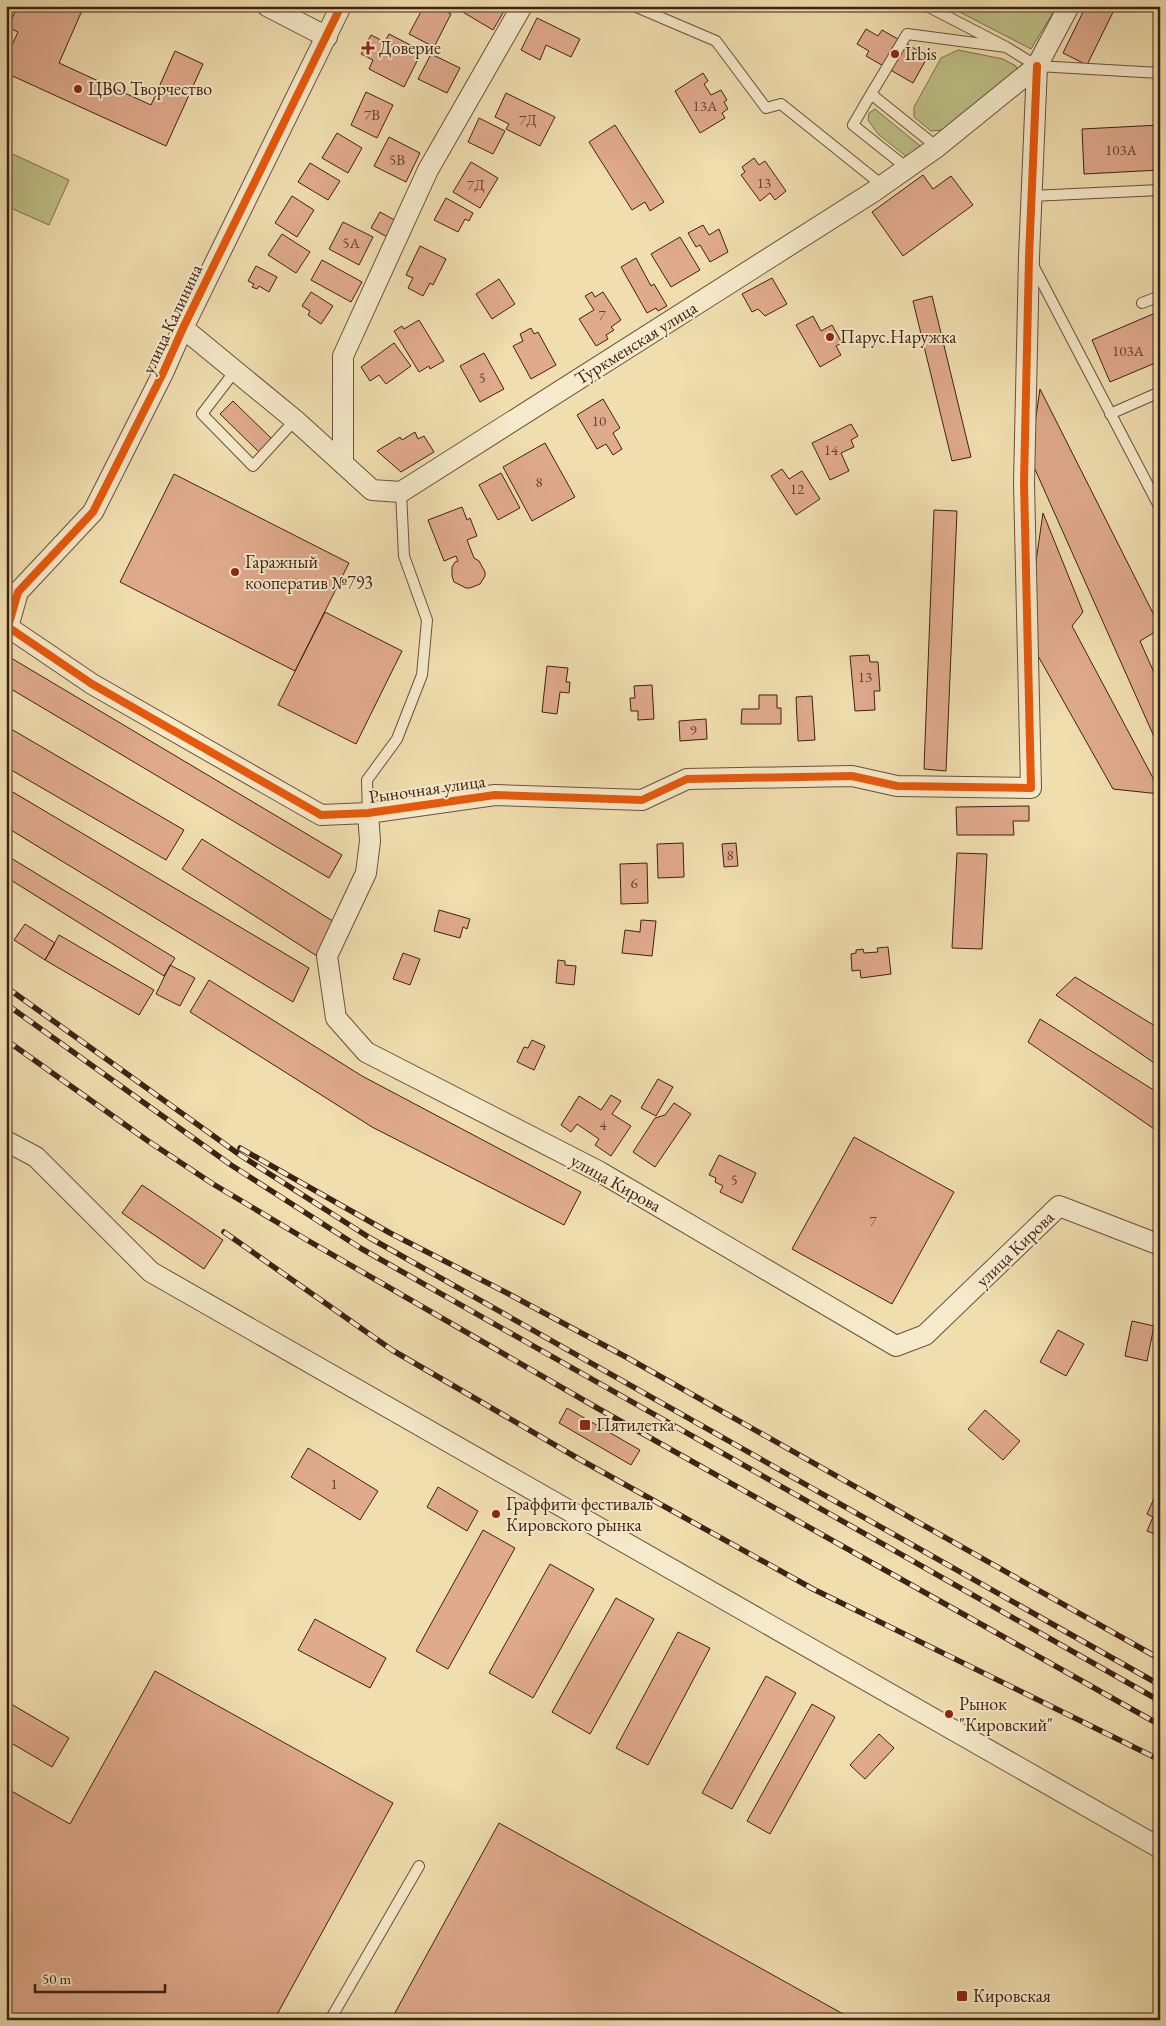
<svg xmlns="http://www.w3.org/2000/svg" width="1166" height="2026" viewBox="0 0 1166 2026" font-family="'EB Garamond',serif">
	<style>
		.green { fill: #bec087; stroke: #7e704e }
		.building { fill: #e0aa8d; stroke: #3f2014 }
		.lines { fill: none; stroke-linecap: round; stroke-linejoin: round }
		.service-casing { stroke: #6b503b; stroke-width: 12 }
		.minor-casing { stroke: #6b503b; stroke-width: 22 }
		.service { stroke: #f5eacb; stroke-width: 10 }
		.minor { stroke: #f5eacb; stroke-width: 20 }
		.rail-casing { stroke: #3f2014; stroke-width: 5.5 }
		.rail { stroke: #f5eacb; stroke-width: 4; stroke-dasharray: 11; stroke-linecap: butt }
		.cycleway-casing { stroke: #f5eacb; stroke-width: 11 }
		.cycleway { stroke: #e8590c; stroke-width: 8 }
		.poi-dot { fill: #8f2418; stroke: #f5eacb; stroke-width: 2 }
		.labels { text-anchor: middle; stroke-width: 4; stroke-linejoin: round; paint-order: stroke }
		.number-label { font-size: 15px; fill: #674232 }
		.poi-label { font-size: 18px; fill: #3f2014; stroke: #f5eacb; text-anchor: start }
		.street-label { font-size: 18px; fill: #3f2014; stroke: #f5eacb }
	</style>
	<rect width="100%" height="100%" fill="#f0deaf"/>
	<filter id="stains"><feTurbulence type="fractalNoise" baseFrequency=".004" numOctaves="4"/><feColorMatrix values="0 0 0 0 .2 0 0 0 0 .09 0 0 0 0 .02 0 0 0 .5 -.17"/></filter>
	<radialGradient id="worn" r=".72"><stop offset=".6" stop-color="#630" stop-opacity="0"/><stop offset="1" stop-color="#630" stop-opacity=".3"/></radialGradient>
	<path class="green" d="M 948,6 L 1057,6 L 1031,49 Z
		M 958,50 L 1003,59 L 1016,66 L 1018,76 L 943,130 L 931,131 L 914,117 L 914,107 L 941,58 Z
		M 875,109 L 924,149 L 907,157 L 878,134 L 868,120 L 869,113 Z
		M 6,151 L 69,180 L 49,225 L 6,206 Z"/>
	<path class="building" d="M 18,6 L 28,11 L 30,6 L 84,6 L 59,63 L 151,105 L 175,51 L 203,64 L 166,146 L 6,73 L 6,58 L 18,32 L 8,27 Z
		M 424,6 L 435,6 L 451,14 L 434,47 L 409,34 Z
		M 457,6 L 507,6 L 493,30 L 456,8 Z
		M 1086,6 L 1116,6 L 1087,65 L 1063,53 Z
		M 537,18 L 580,39 L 571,57 L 546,45 L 540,60 L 521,50 Z
		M 866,29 L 878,36 L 882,30 L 928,56 L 913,83 L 866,56 L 869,51 L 857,44 Z
		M 389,34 L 422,51 L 404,87 L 369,69 L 373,60 L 361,54 L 371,35 L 385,42 Z
		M 431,54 L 460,68 L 447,93 L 418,79 Z
		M 703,73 L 708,81 L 704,84 L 711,95 L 721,90 L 727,100 L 724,102 L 728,109 L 722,113 L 725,118 L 700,133 L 675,91 Z
		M 366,92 L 393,105 L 377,138 L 351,125 Z
		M 506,93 L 555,117 L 540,146 L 506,129 L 509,124 L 495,117 Z
		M 479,118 L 505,131 L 493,154 L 468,142 Z
		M 615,125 L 664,202 L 650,211 L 645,202 L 632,210 L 589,142 Z
		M 1160,125 L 1160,170 L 1084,174 L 1082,129 Z
		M 337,133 L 362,148 L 348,173 L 322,158 Z
		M 389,137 L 420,153 L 406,182 L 374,166 Z
		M 754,158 L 759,165 L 765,161 L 786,191 L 775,200 L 770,193 L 760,201 L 741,175 L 745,172 L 742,167 Z
		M 471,162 L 498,178 L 480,208 L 453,192 Z
		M 310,163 L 340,181 L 328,200 L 298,182 Z
		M 923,175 L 933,189 L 951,176 L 973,205 L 903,256 L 872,212 Z
		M 292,196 L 314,210 L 297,237 L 275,223 Z
		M 446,198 L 473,213 L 469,221 L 465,219 L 458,232 L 434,220 Z
		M 380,212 L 398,222 L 389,238 L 371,228 Z
		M 343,222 L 373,237 L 359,265 L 329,249 Z
		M 703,225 L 709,235 L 719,229 L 728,252 L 710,262 L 700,245 L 696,247 L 688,233 Z
		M 282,234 L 310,252 L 296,273 L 268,255 Z
		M 680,237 L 700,270 L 671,287 L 651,254 Z
		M 420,246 L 446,259 L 433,285 L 430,283 L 423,296 L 408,288 L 413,278 L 406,275 Z
		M 636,258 L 651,286 L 654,284 L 667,306 L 658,311 L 656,308 L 647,313 L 621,267 Z
		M 322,260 L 362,282 L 351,302 L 311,280 Z
		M 256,266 L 277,277 L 269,292 L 259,286 L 257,289 L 252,287 L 254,284 L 248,281 Z
		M 772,278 L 787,304 L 765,316 L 758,309 L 752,312 L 742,294 Z
		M 499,279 L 515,304 L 492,319 L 476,294 Z
		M 311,292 L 333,306 L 321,324 L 308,315 L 310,311 L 302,306 Z
		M 592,292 L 595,297 L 603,292 L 621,320 L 611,327 L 614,330 L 606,335 L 608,339 L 596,346 L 579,319 L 594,310 L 585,296 Z
		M 932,296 L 971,457 L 952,461 L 913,301 Z
		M 1160,311 L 1160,361 L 1110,382 L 1092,340 Z
		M 813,316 L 821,331 L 832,325 L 842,343 L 836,346 L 841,355 L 820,367 L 796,325 Z
		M 419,320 L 444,361 L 430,369 L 429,366 L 419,372 L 394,331 L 402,326 L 404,329 Z
		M 531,328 L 534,334 L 538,332 L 556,365 L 531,379 L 513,346 L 523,341 L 520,334 Z
		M 394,343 L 411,366 L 386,384 L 379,375 L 370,381 L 361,367 Z
		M 484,353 L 504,389 L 480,402 L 460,366 Z
		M 1040,389 L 1160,627 L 1160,629 L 1140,641 L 1160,686 L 1160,750 L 1030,458 Z
		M 603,399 L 620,428 L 613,433 L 622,449 L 613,455 L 606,444 L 597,449 L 577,415 Z
		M 233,401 L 273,440 L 260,453 L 220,414 Z
		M 851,424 L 858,436 L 851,440 L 854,447 L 841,453 L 849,471 L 830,480 L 812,443 Z
		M 415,432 L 418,439 L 424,436 L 434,452 L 401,472 L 377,451 L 400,437 L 402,440 Z
		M 545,443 L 575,497 L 532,521 L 503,467 Z
		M 782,469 L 789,479 L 802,471 L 820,499 L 796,515 L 771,476 Z
		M 501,473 L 520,508 L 498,520 L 479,485 Z
		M 174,474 L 349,563 L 295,671 L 120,582 Z
		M 462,507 L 467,520 L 470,518 L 477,536 L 467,540 L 474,558 L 479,561 L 485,572 L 485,576 L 480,584 L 470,588 L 466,588 L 454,582 L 452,576 L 452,567 L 455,562 L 458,561 L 456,556 L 444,561 L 428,520 Z
		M 934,510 L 957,511 L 946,771 L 924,769 Z
		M 1043,513 L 1083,612 L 1072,626 L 1160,791 L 1160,794 L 1113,789 L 1033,647 L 1030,603 Z
		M 325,612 L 402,651 L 356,744 L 278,705 Z
		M 6,655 L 342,855 L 329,878 L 6,686 Z
		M 869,655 L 870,662 L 878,662 L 880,691 L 874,691 L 875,710 L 855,711 L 850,656 Z
		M 547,666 L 568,668 L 566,682 L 570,682 L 569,693 L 560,692 L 557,714 L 542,712 Z
		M 652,685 L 654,719 L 638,720 L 638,711 L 631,711 L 630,698 L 635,698 L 634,686 Z
		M 759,695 L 777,695 L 777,708 L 781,708 L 781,724 L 741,724 L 742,709 L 759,709 Z
		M 812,696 L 815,740 L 798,741 L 796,697 Z
		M 706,719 L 707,739 L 680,741 L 679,721 Z
		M 6,726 L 184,830 L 166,860 L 6,767 Z
		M 6,788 L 309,968 L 293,1002 L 6,827 Z
		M 1029,806 L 1029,821 L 1013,821 L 1014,835 L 957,835 L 956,807 Z
		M 202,839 L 339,925 L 320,958 L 182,869 Z
		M 683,843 L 684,877 L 658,878 L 657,844 Z
		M 736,843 L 738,866 L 724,867 L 722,844 Z
		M 957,853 L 987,854 L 982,949 L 952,948 Z
		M 6,855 L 175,958 L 164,976 L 6,877 Z
		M 647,863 L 648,903 L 621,904 L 620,864 Z
		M 439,910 L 470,919 L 467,929 L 463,927 L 460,938 L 434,931 Z
		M 641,920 L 656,921 L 652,956 L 622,953 L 625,930 L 640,932 Z
		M 25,924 L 55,943 L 45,960 L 14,940 Z
		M 59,935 L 154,990 L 139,1015 L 45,960 Z
		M 888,947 L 891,974 L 861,978 L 860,970 L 852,971 L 851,954 L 856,953 L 856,950 L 863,949 L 864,953 L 878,952 L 877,948 Z
		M 403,953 L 420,959 L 410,985 L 393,979 Z
		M 558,960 L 565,961 L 565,965 L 576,966 L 574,985 L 556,983 Z
		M 170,965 L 195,978 L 180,1006 L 156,994 Z
		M 1075,977 L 1160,1029 L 1160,1067 L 1056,995 Z
		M 209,980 L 362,1076 L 581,1192 L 564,1225 L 372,1127 L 190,1012 Z
		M 1040,1019 L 1160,1094 L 1160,1133 L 1028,1042 Z
		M 532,1040 L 545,1046 L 534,1070 L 517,1062 L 524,1047 L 528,1048 Z
		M 658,1079 L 673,1087 L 656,1116 L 641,1108 Z
		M 611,1095 L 621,1101 L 612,1114 L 631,1126 L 611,1156 L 595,1145 L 599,1139 L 577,1124 L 571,1132 L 561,1125 L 579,1096 L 601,1110 Z
		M 674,1103 L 691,1114 L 655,1167 L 633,1152 L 655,1118 L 665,1115 Z
		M 854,1137 L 954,1192 L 892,1304 L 792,1249 Z
		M 719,1155 L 756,1173 L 742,1203 L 720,1192 L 723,1186 L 715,1182 L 716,1178 L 709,1175 Z
		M 142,1185 L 223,1240 L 204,1269 L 122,1213 Z
		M 1132,1321 L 1154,1326 L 1147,1361 L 1125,1356 Z
		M 1058,1330 L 1084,1344 L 1066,1376 L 1040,1362 Z
		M 567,1408 L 640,1450 L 631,1465 L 559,1423 Z
		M 985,1410 L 1020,1441 L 1003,1460 L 968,1429 Z
		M 308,1448 L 378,1491 L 360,1520 L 291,1477 Z
		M 1160,1485 L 1160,1536 L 1147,1531 L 1153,1517 L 1147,1514 Z
		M 438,1487 L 478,1511 L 467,1531 L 427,1507 Z
		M 483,1530 L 515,1548 L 448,1669 L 416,1651 Z
		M 550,1564 L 594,1589 L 533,1698 L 489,1673 Z
		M 616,1598 L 654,1619 L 590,1734 L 552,1712 Z
		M 315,1619 L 386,1658 L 370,1688 L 298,1650 Z
		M 678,1632 L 710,1648 L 648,1765 L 616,1748 Z
		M 155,1671 L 393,1803 L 274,2020 L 6,2020 L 6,1788 L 70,1824 Z
		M 766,1676 L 796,1693 L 732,1809 L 702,1793 Z
		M 6,1701 L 69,1738 L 52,1767 L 6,1740 Z
		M 812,1704 L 835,1717 L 770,1834 L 747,1821 Z
		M 879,1734 L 894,1748 L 865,1779 L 850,1765 Z
		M 499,1823 L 854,2020 L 391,2020 Z"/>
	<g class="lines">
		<defs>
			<path id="service" d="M 634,6 L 716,41 L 766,108 L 781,104 L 882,185
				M 927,6 L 1006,47 L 1037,66 L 1160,73
				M 871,94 L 853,125 L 907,168
				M 937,147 L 871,94 L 907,34 L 1006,47
				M 1031,196 L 1160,190
				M 1033,265 L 1160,508
				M 1142,303 L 1160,296
				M 235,371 L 202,414 L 253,466 L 295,420
				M 1110,414 L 1160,392
				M 368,813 L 367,780 L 397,739 L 422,675 L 427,620 L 404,556 L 401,492
				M 330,2020 L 419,1866"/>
			<path id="minor" d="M 267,6 L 327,37
				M 341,6 L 183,328 L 163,373 L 93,512 L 18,592 L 8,627 L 92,684 L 321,815 L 368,813 L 495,795 L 642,800 L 687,779 L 852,776 L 897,786 L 1031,788 L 1024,483 L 1029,257 L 1037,66
				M 183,328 L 295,420 L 372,490 L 401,492 L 873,192 L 937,147 L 1037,66 L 1069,6
				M 343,464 L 343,356 L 428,170 L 522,6
				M 368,813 L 370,841 L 366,873 L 327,956 L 336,1018 L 366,1052 L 600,1172 L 896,1346 L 925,1335 L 1059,1206 L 1160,1245
				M 6,1141 L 36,1157 L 151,1272 L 1160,1848"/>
		</defs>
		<use href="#service" class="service-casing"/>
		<use href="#minor" class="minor-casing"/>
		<use href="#service" class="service"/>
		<use href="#minor" class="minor"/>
		<defs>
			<path id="rail" d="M 6,987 L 240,1155 L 370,1238 L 1160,1685
				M 6,1004 L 231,1165 L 362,1249 L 1160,1701
				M 6,1040 L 148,1141 L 213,1184 L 307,1240 L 599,1409 L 1160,1725
				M 240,1148 L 390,1233 L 507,1293 L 626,1357 L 1160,1659
				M 224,1232 L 392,1350 L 579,1459 L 813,1589 L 1160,1760"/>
		</defs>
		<use href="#rail" class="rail-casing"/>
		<use href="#rail" class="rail"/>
		<defs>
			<path id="cycleway" d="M 341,6 L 183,328 L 163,373 L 93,512 L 18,592 L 8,627 L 92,684 L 321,815 L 368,813 L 495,795 L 642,800 L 687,779 L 852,776 L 897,786 L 1031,788 L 1024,483 L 1029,257 L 1037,66"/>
		</defs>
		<use href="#cycleway" class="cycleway-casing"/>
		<use href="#cycleway" class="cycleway"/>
	</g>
	<g class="poi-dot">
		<path d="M365.5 40.5h5v5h5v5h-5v5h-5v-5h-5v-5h5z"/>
		<circle cx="895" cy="54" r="5"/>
		<circle cx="78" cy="89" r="5"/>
		<circle cx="830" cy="337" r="5"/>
		<circle cx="235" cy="572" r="5"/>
		<rect x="579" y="1419" width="12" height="12" rx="2.5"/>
		<circle cx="496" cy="1514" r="5"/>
		<circle cx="949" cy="1714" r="5"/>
		<rect x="956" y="1990" width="12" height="12" rx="2.5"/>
	</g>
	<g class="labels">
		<g class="number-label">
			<text x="705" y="111">13А</text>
			<text x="372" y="120">7В</text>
			<text x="528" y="125">7Д</text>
			<text x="1121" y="155">103А</text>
			<text x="397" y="165">5В</text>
			<text x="764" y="188">13</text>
			<text x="476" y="190">7Д</text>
			<text x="351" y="248">5А</text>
			<text x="602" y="320">7</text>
			<text x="1128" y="356">103А</text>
			<text x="482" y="383">5</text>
			<text x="599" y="426">10</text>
			<text x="831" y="455">14</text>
			<text x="539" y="487">8</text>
			<text x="797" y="494">12</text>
			<text x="865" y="682">13</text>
			<text x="693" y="735">9</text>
			<text x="730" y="860">8</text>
			<text x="634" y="888">6</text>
			<text x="603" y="1130">4</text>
			<text x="734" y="1185">5</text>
			<text x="873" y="1226">7</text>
			<text x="334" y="1489">1</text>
		</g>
		<g class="poi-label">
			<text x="379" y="54">Доверие</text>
			<text x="905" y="60">Irbis</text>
			<text x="88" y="95">ЦВО Творчество</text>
			<text x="840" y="343">Парус.Наружка</text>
			<text x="245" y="568">Гаражный<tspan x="245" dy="21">кооператив №793</tspan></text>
			<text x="596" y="1431">Пятилетка</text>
			<text x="506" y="1510">Граффити фестиваль<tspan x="506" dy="21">Кировского рынка</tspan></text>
			<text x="959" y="1710">Рынок<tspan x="959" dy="21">"Кировский"</tspan></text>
			<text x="973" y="2002">Кировская</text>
		</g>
		<g class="street-label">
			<text transform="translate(172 319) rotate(-65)" y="6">улица Калинина</text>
			<text transform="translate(636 343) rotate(-32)" y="6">Туркменская улица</text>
			<text transform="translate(427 789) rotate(-8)" y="6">Рыночная улица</text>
			<text transform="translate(616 1183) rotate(29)" y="6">улица Кирова</text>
			<text transform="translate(1015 1249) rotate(-44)" y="6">улица Кирова</text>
		</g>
	</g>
	<rect width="1166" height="2026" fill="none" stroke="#f0deaf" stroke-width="25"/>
	<rect x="8" y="8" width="1151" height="2011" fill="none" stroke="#3f2014" stroke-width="2.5"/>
	<rect x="12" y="12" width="1141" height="2001" fill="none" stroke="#3f2014"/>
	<path d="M35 1984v8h130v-8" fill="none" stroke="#3f2014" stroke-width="2.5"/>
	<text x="42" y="1984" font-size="15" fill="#3f2014" stroke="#f5eacb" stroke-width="4" paint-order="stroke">50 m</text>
	<rect width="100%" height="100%" filter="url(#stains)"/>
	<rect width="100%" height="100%" fill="url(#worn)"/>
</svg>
